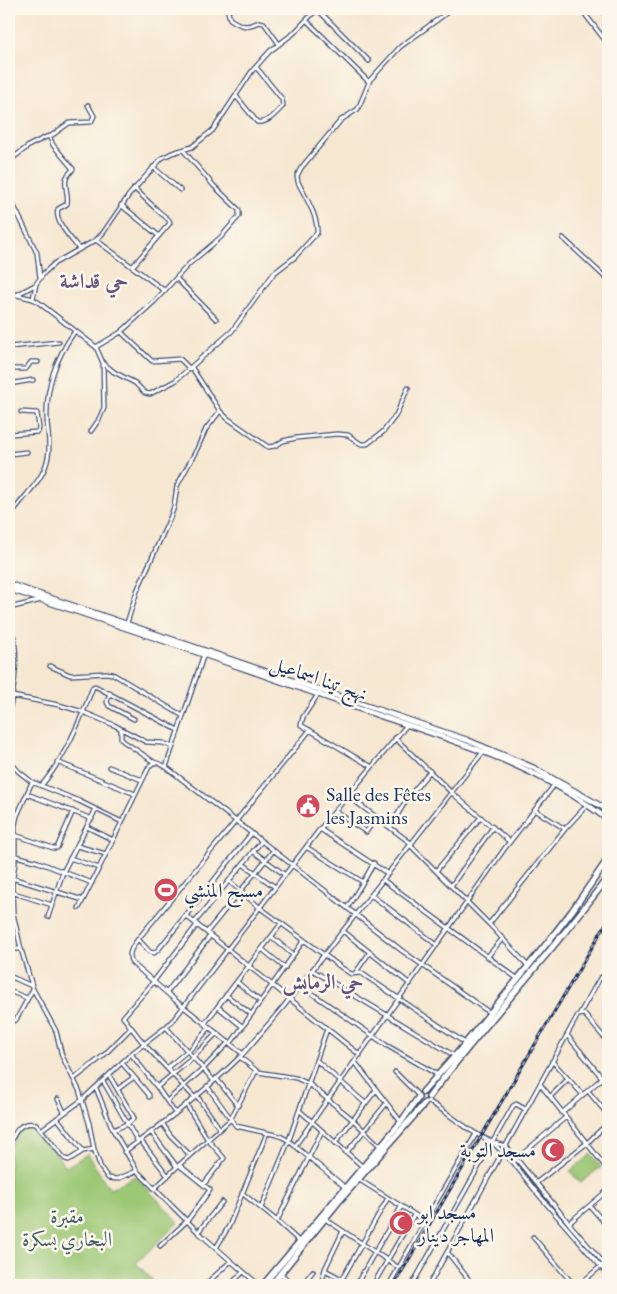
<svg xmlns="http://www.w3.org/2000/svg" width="617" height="1294" viewBox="0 0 617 1294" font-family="'EB Garamond',Amiri,serif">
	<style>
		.green { fill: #9cc774; stroke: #5c7b69 }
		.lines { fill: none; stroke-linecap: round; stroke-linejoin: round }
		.street-casing { stroke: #3c4b6f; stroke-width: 5.5 }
		.secondary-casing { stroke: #3c4b6f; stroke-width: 7 }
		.primary-casing { stroke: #3c4b6f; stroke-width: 8 }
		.street { stroke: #fff; stroke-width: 3 }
		.secondary { stroke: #fff; stroke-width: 4.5 }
		.primary { stroke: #fff; stroke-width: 5 }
		.rail-casing { stroke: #1b2f5e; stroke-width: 3 }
		.rail { stroke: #fbf7ec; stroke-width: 1; stroke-dasharray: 4; stroke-linecap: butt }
		.labels { text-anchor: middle; stroke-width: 5; stroke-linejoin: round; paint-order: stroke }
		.street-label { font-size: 20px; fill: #1b2f5e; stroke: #fbf7ec }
		.poi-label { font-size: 20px; fill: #1b2f5e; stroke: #fbf7ec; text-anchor: start }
		.park-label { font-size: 20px; fill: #425d65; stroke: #fbf7ec }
		.neighbourhood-label { font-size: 21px; font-weight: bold; fill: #62527e; stroke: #fbf7ec }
	</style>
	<rect width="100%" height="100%" fill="#fbf7ec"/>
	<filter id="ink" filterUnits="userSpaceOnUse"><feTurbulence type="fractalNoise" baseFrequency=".02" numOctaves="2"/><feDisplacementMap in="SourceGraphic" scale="10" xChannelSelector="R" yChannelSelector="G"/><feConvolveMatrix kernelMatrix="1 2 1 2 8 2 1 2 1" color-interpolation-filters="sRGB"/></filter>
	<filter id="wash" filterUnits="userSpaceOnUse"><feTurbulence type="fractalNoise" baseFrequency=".0096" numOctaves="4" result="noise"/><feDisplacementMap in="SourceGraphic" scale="20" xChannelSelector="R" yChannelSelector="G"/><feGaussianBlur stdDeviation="1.12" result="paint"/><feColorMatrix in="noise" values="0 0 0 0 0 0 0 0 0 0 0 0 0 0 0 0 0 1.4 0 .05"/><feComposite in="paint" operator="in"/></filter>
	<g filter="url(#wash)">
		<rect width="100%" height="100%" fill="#f6e7d1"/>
		<path class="green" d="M 34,1126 L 66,1167 L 87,1154 L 110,1189 L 135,1176 L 179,1222 L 136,1263 L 157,1285 L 9,1285 L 9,1149 L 19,1130 Z
			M 591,1154 L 601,1167 L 580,1183 L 570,1171 Z"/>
	</g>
	<g filter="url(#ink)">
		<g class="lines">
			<defs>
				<path id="street" d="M 230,9 L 228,12 L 230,19 C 242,27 246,28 259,22 L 264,23 L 279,44
					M 317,9 L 369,61
					M 581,9 L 608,44
					M 306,20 L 369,82
					M 236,96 L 257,122 C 268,124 276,113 283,106 L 282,99 L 256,67
					M 49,136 L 53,145 L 73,169 C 71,172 67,175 66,179 C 64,186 69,195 67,204 L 58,209 C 54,222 72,239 79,249
					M 9,161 L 30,145 L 46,137 L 51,136 L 69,123 L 91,122 L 94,116 L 88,105
					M 153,167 L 180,190
					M 13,204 L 37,253 L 40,278
					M 121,205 L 159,236
					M 563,238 L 608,280
					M 96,240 L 165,291
					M 132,267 L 170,223 L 169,220 L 157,210 L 134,188
					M 176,278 L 216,319
					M 9,293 L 33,299 L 38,302 L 96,347 L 103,363 L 114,372 L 135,383 L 145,393 L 150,394 L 175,381 L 232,331 L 274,273 L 295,257 L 317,233 C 318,215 305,197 298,182 L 297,176 L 301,168 L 341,120 L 358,109 L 370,80 L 400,47 L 452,9
					M 18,294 L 35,285
					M 33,299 L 36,284 L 44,273 L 55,263 L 96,240 L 103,233 L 129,195 L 162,158 L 172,153 L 192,147 L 213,130 L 252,71 L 270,51 L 294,33 L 317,9
					M 121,332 L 152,361 L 180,359 L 190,369
					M 9,347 L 59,342
					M 96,347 L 121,332 L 155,301 L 189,264 L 221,237 L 239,216 L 239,210 L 214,186 L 183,150
					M 192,368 L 220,411 L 227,418 L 268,447 L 275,446 L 283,441 L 296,438 L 337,434 L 348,435 L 361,444 L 367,444 L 383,432 L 396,415 L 408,388
					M 9,369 L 26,369 L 31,362 L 38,362
					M 9,384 L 33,380
					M 91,431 L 98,421 L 104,408 L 103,363
					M 9,434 L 38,432 L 39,428 L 37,413 L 21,412
					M 9,454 L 27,452
					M 9,518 C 21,497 44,482 48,457 C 51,444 47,431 47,418 C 46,385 56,358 75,331
					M 9,608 L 42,600
					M 127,623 L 137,591 L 170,518 L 174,507 L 177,486 L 197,449 L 206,429 L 220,411
					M 9,629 C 11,632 14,635 14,639 C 18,659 14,692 9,711
					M 50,666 L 70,675 L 106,673 L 113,674 L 183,716
					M 110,693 L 107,702 L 109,706 L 134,719
					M 319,693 L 303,717 L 301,725 L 372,767
					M 12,696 L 59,705 L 83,712 L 114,725 L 146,742 L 163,743 L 173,747
					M 121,729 L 121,738 L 123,741 L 154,762
					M 395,738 L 452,793 L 510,842
					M 9,760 L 18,771 L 32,782 L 17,816 L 15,825 L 15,863 L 12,885 L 13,913 L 21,949 L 33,989 L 56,1031 L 62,1056 L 79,1090 L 89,1123 L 94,1149
					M 57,762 L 135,794
					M 109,767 L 142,780
					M 166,767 L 204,654
					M 32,782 L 79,801 L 122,822 L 149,767 C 154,760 159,763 166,767 L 236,821 L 310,730
					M 41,786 C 65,758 80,721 93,687 L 95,686 L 178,730
					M 27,794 L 92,819
					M 348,796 L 412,844
					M 335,811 L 366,832 L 377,817
					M 9,812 L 17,816
					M 87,827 L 113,840
					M 390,827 L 407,799 L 430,771
					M 320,829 L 388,874
					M 565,829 L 587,805
					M 9,831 L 14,833
					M 251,834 L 158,950 L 154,953 L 150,952 L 138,939 L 236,821 L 401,950 L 490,1013
					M 15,835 L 53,848 L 57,848 L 73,811
					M 77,846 L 106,854
					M 411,846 L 489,924 L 528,966
					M 306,847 L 363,882 L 374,863
					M 253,851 L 285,875
					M 9,854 L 38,862 L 92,883
					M 70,858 L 99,868
					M 243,864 L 275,887
					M 436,871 L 481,817
					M 12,878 L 83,900
					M 383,880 L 518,979
					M 229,881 L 259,907 L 342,968 L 351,974 L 361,973 L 465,1043
					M 451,886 L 493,827
					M 11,892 L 52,905
					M 371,895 L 437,945
					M 79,908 L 122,822
					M 347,908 L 363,882
					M 186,916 L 360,1055
					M 48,917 L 63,872 L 96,809
					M 195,922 L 261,842
					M 489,924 L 565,829 L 535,810
					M 343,931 L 410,984
					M 207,932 L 273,851
					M 272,937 L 293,955
					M 9,949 L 21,949
					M 262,949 L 285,968
					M 488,956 L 503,938
					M 312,970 L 455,1056
					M 356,972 L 370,952
					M 9,976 L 32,986
					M 237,982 L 260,1001
					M 300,985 L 386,1045 L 438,1075
					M 9,991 L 27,998
					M 167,992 L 210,936
					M 226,995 L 251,1014
					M 218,1007 L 243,1027
					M 580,1013 L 600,978 L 604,976 L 608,977
					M 9,1022 L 16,1020 L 33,989
					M 205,1023 L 281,924
					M 166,1027 L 214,1081
					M 567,1035 L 608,1085
					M 231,1043 L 304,940
					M 188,1052 L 210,1027
					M 131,1054 L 157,1087 L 175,1113
					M 243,1054 L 284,1006 L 483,752
					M 240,1057 L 258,1072 L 296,1078 L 309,1084 L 352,1119 L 380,1146
					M 316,1060 L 365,1103
					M 552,1061 L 583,1095
					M 355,1062 L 401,1122
					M 167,1068 L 187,1051
					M 395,1072 L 419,1096
					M 109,1075 L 134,1118 L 127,1124 L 113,1130
					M 134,1077 L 149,1095 L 149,1097
					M 216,1078 L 238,1106
					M 74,1079 L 103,1056 L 131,1028
					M 103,1081 L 138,1142
					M 540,1084 L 608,1170
					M 207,1086 L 236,1126 L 267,1133
					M 157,1087 L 189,1061 L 217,1033
					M 96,1088 L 113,1130 L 137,1171 L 198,1232 L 231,1261 L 205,1285
					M 118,1089 L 134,1077 L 122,1063
					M 588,1091 L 608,1115
					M 197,1096 L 220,1129
					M 550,1097 L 568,1079
					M 195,1098 L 144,1044 L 123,1017 L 150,986 L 197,925
					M 58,1099 L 64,1112
					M 167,1101 L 203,1069 L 229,1042
					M 428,1101 C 454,1116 476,1140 506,1146 L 572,1227 L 608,1268
					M 186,1104 L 208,1140 L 224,1158 L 204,1184
					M 300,1111 L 363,1167
					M 562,1113 L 608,1073
					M 57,1118 L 83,1151
					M 162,1123 L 171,1136 L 190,1155
					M 41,1130 L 82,1100 L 131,1054 L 166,1027 L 175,1018 L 320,829 L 407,725
					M 151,1132 L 177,1167
					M 141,1141 L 168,1176
					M 335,1143 L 376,1090
					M 494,1144 L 513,1162 L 537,1193 L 608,1275
					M 9,1145 C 15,1132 19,1121 36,1124 L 65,1159 L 69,1160 L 83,1151 L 94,1149 L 101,1168 L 108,1178 L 117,1179 L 137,1171
					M 124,1152 C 166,1122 207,1090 243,1054 L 175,1000 L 132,963 C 127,954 132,947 138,939
					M 346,1153 L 386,1104
					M 513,1162 L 566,1117
					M 179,1165 L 230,1120 L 256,1071
					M 358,1179 L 425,1221 L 389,1285
					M 536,1183 L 587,1143 L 608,1123
					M 346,1188 L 295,1146 L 505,848 L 555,784
					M 154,1189 L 179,1165 L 210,1190 L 187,1221 L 160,1246
					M 242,1193 L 277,1221 L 300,1242
					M 590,1206 L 608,1227
					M 261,1208 L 289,1140 L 327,1029
					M 325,1219 L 399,1268
					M 277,1221 L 322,1131
					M 425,1221 L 476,1134
					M 569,1223 L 608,1190
					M 198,1232 L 222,1202
					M 533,1237 L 574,1285
					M 216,1248 L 229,1226 L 267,1133 C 279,1135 287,1138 295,1146
					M 448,1253 L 473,1285
					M 231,1261 L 259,1285
					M 325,1270 L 353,1285
					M 281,1274 L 294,1285
					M 211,1279 L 217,1285
					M 342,1279 L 388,1198
					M 230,1285 L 243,1272
					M 302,1285 L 313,1271
					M 321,1285 L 325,1269 L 343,1231
					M 356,1285 L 401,1207
					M 373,1285 L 414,1215
					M 412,1285 L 513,1106 L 516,1104 L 525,1109
					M 429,1285 L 578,1015 L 584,1014 L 608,1042
					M 579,1285 L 608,1260"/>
				<path id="secondary" d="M 9,584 L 467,740 L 534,768 L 608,810
					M 9,589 C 125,627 241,667 357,708 C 444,738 535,762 608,820"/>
				<path id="primary" d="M 423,1092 L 455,1056 L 548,942 L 572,911 L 608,859
					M 429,1097 C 486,1021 552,953 608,877
					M 263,1285 L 401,1122 L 418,1098
					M 271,1285 L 340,1200 L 425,1103"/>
			</defs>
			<use href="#street" class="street-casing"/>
			<use href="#secondary" class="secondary-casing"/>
			<use href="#primary" class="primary-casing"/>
			<use href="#street" class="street"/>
			<use href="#secondary" class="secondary"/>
			<use href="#primary" class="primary"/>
			<defs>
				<path id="rail" d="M 394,1285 L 608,920"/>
			</defs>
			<use href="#rail" class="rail-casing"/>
			<use href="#rail" class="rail"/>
		</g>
	</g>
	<defs>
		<symbol id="civic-disc" viewBox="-11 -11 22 22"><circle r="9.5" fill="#d1495b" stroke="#fbf7ec"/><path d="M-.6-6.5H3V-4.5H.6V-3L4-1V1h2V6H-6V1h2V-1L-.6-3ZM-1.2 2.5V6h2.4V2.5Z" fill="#fff"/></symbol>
		<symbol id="stadium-disc" viewBox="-11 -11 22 22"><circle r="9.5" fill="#d1495b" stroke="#fbf7ec"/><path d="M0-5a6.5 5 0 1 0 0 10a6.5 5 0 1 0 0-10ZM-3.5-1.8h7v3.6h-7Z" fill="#fff"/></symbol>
		<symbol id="mosque-disc" viewBox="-11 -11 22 22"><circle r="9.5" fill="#d1495b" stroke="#fbf7ec"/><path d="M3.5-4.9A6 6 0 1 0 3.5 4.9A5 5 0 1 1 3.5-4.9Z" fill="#fff"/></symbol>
	</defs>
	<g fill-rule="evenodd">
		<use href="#civic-disc" x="294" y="792" width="28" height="28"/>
		<use href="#stadium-disc" x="152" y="876" width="28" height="28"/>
		<use href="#mosque-disc" x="539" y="1136" width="28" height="28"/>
		<use href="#mosque-disc" x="387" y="1209" width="28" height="28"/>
	</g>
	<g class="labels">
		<g class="street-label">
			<text transform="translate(319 678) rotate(19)" y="7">نهج تينا اسماعيل</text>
		</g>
		<g class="poi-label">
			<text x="326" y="801">Salle des Fêtes<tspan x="326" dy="23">les Jasmins</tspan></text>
			<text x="184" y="897">مسبح المنشي</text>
			<text x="536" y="1157" text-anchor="end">مسجد التوبة</text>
			<text x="418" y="1219">مسجد ابو<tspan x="418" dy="23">المهاجر دينار</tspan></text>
		</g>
		<g class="park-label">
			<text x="67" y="1223">مقبرة<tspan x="67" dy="23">البخاري بسكرة</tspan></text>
		</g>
		<g class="neighbourhood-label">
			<text x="94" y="288">حي قداشة</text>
			<text x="323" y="989">حي الرمايش</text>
		</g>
	</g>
	<rect width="617" height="1294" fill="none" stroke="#fbf7ec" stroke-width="30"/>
</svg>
